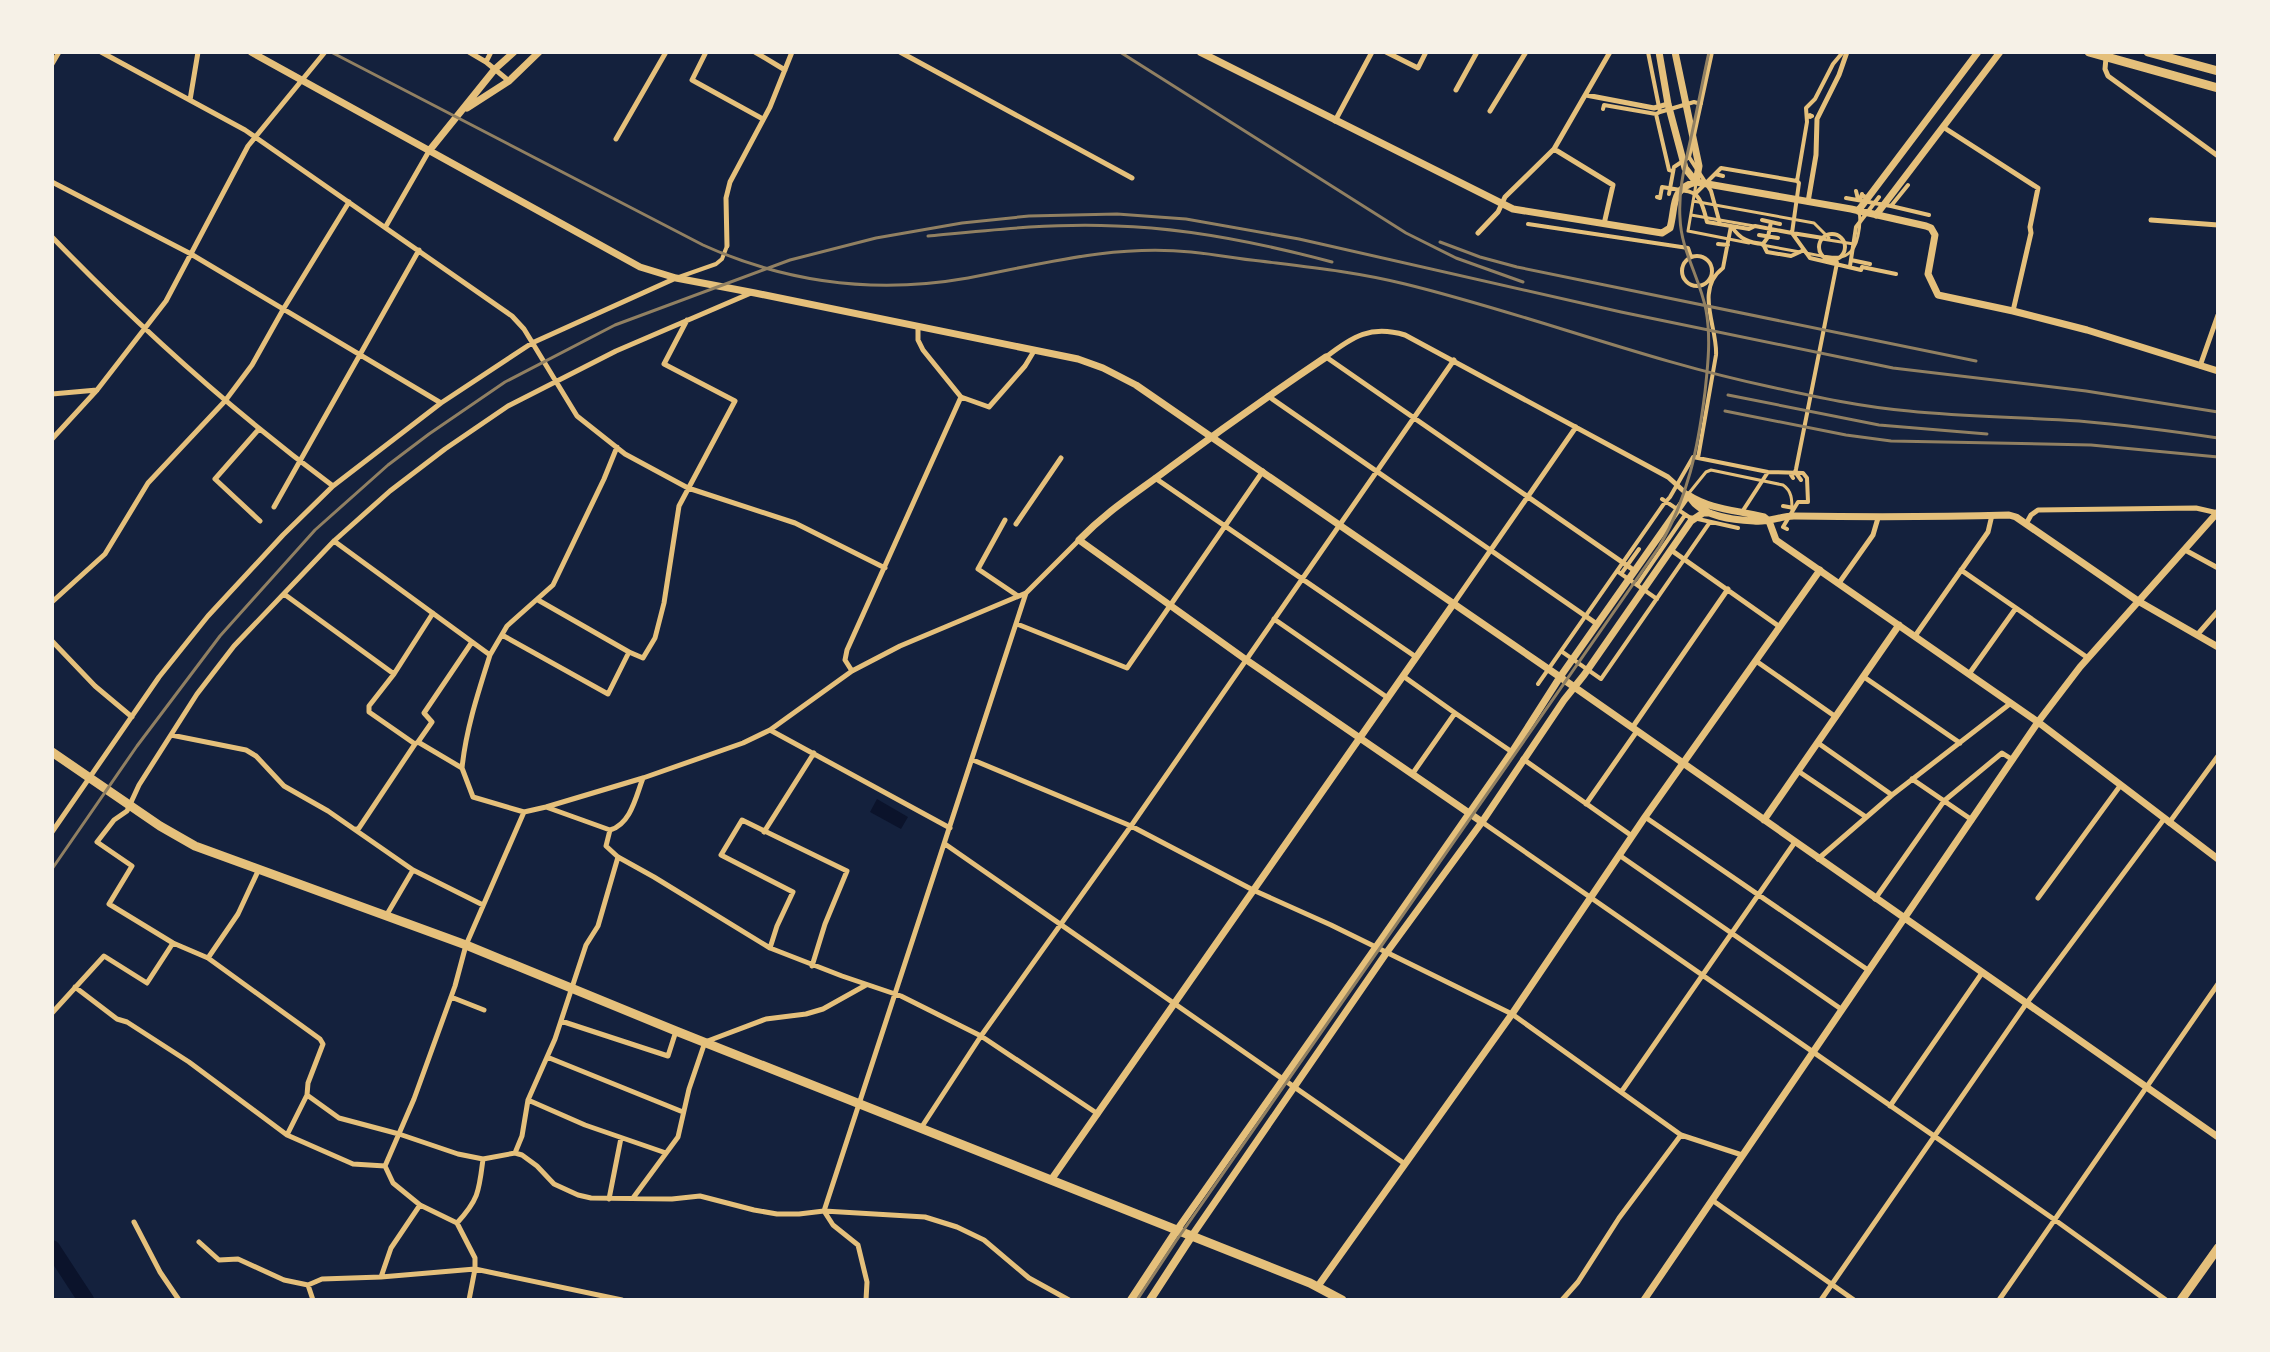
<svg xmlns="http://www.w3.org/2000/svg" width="2270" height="1352" viewBox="0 0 2270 1352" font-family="Helvetica,sans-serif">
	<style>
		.water { fill: #0b132b }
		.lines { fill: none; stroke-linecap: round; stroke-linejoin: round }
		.river { stroke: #0b132b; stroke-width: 16 }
		.service { stroke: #e5c07b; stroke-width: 3 }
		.pedestrian { stroke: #e5c07b; stroke-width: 4 }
		.minor { stroke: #e5c07b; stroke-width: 5 }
		.tertiary { stroke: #e5c07b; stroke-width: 7 }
		.secondary { stroke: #e5c07b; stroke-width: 8 }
		.primary { stroke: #e5c07b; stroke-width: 9 }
		.rail { stroke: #918062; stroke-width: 3 }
	</style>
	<rect width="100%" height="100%" fill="#14213d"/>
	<path class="water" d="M 877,799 L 908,817 L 901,829 L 870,812 Z"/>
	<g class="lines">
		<path class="river" d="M 52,1248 L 86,1300"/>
		<path class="service" d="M 1696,184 L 1688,231 L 1749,243
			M 1693,201 L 1814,223 L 1829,238
			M 1691,215 L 1754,226
			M 1822,239 L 1854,244
			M 1762,245 L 1800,252
			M 1806,253 C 1829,257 1852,266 1858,236 C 1860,227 1861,221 1859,212
			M 1689,493 L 1706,472 L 1711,470 L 1783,485 C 1792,491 1792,500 1792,510"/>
		<path class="pedestrian" d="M 1648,52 L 1660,112 L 1694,102 L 1701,104
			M 1603,109 L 1604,105 L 1656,114 L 1660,112
			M 1656,114 L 1669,170 L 1673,171
			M 1810,115 L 1810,117 L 1812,116
			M 1694,135 L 1712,52
			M 1692,143 L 1689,157 L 1711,191 L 1720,224
			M 1715,174 L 1721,168 L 1797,181
			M 1856,191 L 1858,199
			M 1669,194 L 1674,167 L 1689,157
			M 1695,194 L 1715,174 L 1723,176
			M 1862,194 L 1861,197 L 1864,196
			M 1657,197 L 1660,198 L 1662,187 C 1695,193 1699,187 1707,222 L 1749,229 L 1755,226 L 1792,233 L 1810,258 L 1861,270 L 1862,267 L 1896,274
			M 1846,198 L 1891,206 L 1908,185
			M 1891,206 L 1929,215
			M 1762,220 L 1780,224
			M 1528,224 L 1688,248 L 1691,257
			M 1732,227 C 1740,239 1749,243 1763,244 L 1767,252 L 1791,256 L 1804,250
			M1819 247a13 13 0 1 1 26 0a13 13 0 1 1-26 0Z
			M 1759,235 L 1778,238
			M 1823,238 L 1792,233 L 1799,183 L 1797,181 L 1807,122 L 1806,108 L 1815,99 L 1833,64 L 1843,52
			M 1718,244 L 1728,245
			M 1763,244 L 1768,237 L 1771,222
			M1682 271a15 15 0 1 1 30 0a15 15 0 1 1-30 0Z
			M 1851,260 L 1870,264
			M 1850,266 L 1856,227 L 1879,197
			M 679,277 L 716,264 L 722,259 L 727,246
			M 1698,458 L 1716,355 C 1718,328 1694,290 1723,268 L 1731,226
			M 1796,473 L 1801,480
			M 1793,478 L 1791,475 L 1795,473 L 1796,469 L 1837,263 L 1836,259
			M 1662,499 L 1689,517 L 1738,528
			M 1783,506 L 1794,508
			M 1742,512 L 1768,472
			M 1617,571 L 1657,599
			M 1621,574 L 1639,549
			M 1637,585 L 1685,515
			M 1561,651 L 1601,679 L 1710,522
			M 1538,684 L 1663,505 L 1670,497 L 1693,457 L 1768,472 L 1803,473 L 1807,478 L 1808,502 L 1798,502 L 1783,527 L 1787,529"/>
		<path class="minor" d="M 101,52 L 245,130 L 512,316 L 524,329 L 577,416 L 625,454 L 688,488 L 795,523 L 885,568
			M 469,52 L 486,62 L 509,81
			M 706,52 L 692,80 L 763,119
			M 755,52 L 785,70
			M 900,52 L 1132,178
			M 1386,52 L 1418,68 L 1426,52
			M 2106,58 L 2105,69 L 2108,76 L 2218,156
			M 486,62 L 491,52
			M 52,64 L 59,52
			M 1456,90 L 1477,52
			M 1586,95 L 1654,108 L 1668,104
			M 190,100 L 198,52
			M 1490,111 L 1526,52
			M 1335,121 L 1372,52
			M 1943,127 L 2038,188 L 2030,227 L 2031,233 L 2013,311
			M 616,139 L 666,52
			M 1554,149 L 1613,185 L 1604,224
			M 52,182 L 191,254 L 441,403
			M 1808,202 L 1816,155 L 1817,119 L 1839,75 L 1847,52
			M 2151,220 L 2218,225
			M 386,226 L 429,151
			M 1478,233 L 1498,212 L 1505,197 L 1554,149 L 1610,52
			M 52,237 C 140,328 232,411 333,486
			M 727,246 L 726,198 L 730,182 L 770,107 L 792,52
			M 751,293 L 616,351 L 508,406 L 445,449 L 390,491 L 334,541 L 234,646 L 197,694 L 139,785 L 127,811 L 114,820 L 97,842 L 132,866 L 109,904 L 173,943 L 208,958 L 320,1039 L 323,1044 L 308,1083 L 307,1095 L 339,1118 L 399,1134 L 458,1154 L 483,1159 L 515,1153 L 522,1155 L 537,1166 L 554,1184 L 578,1195 L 591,1198 L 672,1199 L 700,1196 L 754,1210 L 777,1214 L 799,1214 L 824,1211 L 925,1217 L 957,1227 L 984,1240 L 1029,1278 L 1069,1300
			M 918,326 L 918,340 L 923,350 L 961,397 L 989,407 L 1025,366 L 1034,351
			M 2200,366 L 2218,315
			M 52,394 L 97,390
			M 1268,396 L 1597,624
			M 259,429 L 215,479 L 260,521
			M 52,439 L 97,390 L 166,301 L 248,146 L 325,52
			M 1155,478 L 1416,657
			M 274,507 L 419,250
			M 1005,520 L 978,569 L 1018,596
			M 1016,524 L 1061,458
			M 2026,524 L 2031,515 L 2038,510 L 2196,508 L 2218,513
			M 334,541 L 490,655 C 478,693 466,729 462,768
			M 1671,550 L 1780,627
			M 2185,550 L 2218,568
			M 1961,570 L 2088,658
			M 1635,571 L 1326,357 C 1353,336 1371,325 1405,335 L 1668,477 L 1688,495
			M 1839,583 L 1873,535 L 1878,518
			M 284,594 L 394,674
			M 52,602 L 105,554 L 148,483 L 225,401 L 252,365 L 284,308 L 349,202
			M 1454,603 L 1576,427
			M 433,613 L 394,674 L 369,706 L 369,712 L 415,744 L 418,742 L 462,768 L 473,797 L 524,812
			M 1274,619 L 1388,698
			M 1017,624 L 1127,668 L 1263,471
			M 502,635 L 608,694 L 629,652 L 538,600
			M 2197,635 L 2218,611
			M 1915,636 L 1988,532 L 1992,515
			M 52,641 L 95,686 L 132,717
			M 629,652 L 643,658 L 655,638 L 664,603 L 679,506 L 735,401 L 664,364 L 687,320
			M 490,655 L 507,626 L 553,585 L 604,479 L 617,447
			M 1756,661 L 1836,717
			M 852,671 L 845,660 L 847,650 L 961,397
			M 1969,674 L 2016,608
			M 1403,676 L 1455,713
			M 1864,677 L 1960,743
			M 1632,728 L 1728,589
			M 770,730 L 950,828
			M 171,735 L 246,750 L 256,756 L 284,786 L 328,811 L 413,870 L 483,905
			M 418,742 L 432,722 L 424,713 L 472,642
			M 1818,743 L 1892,795
			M 1523,759 L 1632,836
			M 973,760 L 1131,826 L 1253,890 L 1331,925 L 1512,1014 L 1681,1135 L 1742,1155
			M 1798,771 L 1866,817
			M 1413,773 L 1455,713 L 1512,752
			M 643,778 C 636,796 631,824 610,830 L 606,846 L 618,857 L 654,877 L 770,948 L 842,976 L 901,996 L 981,1036 L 1098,1114
			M 1912,779 L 1972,820
			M 1586,804 L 1637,731
			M 546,807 L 610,830
			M 1645,817 L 1868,970
			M 1482,822 L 2055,1220 L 2166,1300
			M 2169,823 L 2218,756
			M 356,829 L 359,828 L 415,744
			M 52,832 L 159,677 L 208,616 L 283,535 L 333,486 L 441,403 L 532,343 L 676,278
			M 764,832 L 814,753
			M 945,844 L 1405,1164
			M 1619,855 L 1841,1009
			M 1818,859 L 1892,795 L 2011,703
			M 2038,898 L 2120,786
			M 1875,899 L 1944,801 L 2002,753 L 2013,760
			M 386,916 L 413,870
			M 770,948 L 777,926 L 793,892 L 721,855 L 742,820 L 847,871 L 825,924 L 812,966
			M 208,958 L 238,914 L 259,869
			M 75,987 L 117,1019 L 127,1022 L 189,1062 L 287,1135 L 353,1164 L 385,1166
			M 451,997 L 484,1010
			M 52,1013 L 104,956 L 147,983 L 173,943
			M 561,1021 L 668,1056 L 676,1031
			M 547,1057 L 683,1112
			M 1622,1091 L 1795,842
			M 528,1100 L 585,1125 L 666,1153
			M 1890,1106 L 1982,973
			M 921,1128 L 981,1036 L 1131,826 L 1454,360
			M 287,1135 L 307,1095
			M 515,1153 L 522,1136 L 528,1100 L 555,1039 L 586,945 L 598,926 L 618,857
			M 385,1166 L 414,1099 L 455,986 L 466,945 L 524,812 L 546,807 L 643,778 L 743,743 L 770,730 L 852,671 L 900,646 L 1026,593 L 1079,540
			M 385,1166 L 393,1183 L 420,1205 L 457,1223 L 475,1258 L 475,1269 L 622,1300
			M 633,1198 L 678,1137 L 689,1089 L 705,1042 L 766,1019 L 806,1014 L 823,1009 L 866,985
			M 609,1199 L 621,1138
			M 1712,1200 L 1854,1300
			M 134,1222 L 160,1272 L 179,1300
			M 457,1223 C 479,1199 479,1191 483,1159
			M 199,1242 L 219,1260 L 238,1259 L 284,1280 L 308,1285 L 322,1279 L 381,1277 L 391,1248 L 420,1205
			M 381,1277 L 475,1269 L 469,1300
			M 308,1285 L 313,1300
			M 866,1300 L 867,1282 L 858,1245 L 833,1225 L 824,1211 L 1026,593
			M 1562,1300 L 1578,1282 L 1619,1218 L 1681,1135
			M 1821,1300 L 2026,1004 L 2164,819
			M 1999,1300 L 2218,984"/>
		<path class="tertiary" d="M 251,52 L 640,267 L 676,278 L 755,293 L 1078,359 L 1103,368 L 1136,385 L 1560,677 L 2218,1137
			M 1200,52 L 1513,209 L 1662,233 L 1670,228 C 1676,206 1670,189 1696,182
			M 1659,52 L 1668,104 L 1685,168 L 1696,182 L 1851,209 L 1926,226 L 1931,228 L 1935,235 L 1928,274 L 1938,295 L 2013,311 L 2087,330 L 2218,371
			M 1675,52 L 1699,166 L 1696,182
			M 467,108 L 509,81 L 539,52
			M 429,151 L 495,69 L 514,52
			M 1858,211 L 1978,52
			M 1876,215 L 2000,52
			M 1326,357 C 1274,392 1223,428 1172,466 C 1138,492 1109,509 1079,540 L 1245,659 L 1482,822
			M 1688,495 C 1711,510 1737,510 1764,517 L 1769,521 L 1776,540 L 2038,722 L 2218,859
			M 1691,499 C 1703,517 1734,520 1754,521 C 1768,523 1780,516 1794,516 C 1866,517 1937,517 2009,515 L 2016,517 L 2138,601 L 2218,647
			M 1764,820 L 1899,625
			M 1051,1180 L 1454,603
			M 1177,1230 L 1376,947 L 1512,752 L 1560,677 L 1688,495
			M 1191,1237 L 1387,952 L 1482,822 L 1564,700 L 1584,675 L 1691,521 L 1703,513 L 1710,513
			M 1318,1286 L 1512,1014 L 1645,817 L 1820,570
			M 1644,1300 L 2038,722 L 2080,667 L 2217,513"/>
		<path class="secondary" d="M 1131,1300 L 1177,1230
			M 1150,1300 L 1191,1237"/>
		<path class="primary" d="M 2089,52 L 2218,88
			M 2148,52 L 2218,71
			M 52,752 L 160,826 L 195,846 L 466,945 L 676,1031 L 1310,1283 L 1342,1300
			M 2181,1300 L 2218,1248"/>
		<path class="rail" d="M 331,52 L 703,245 C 787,283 877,294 968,278 C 1042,264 1114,244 1191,252 C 1214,254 1237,259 1260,261 C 1309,267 1357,272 1405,284 C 1528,314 1647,361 1771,387 C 1816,397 1862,407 1909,411 C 1965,417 2022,417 2079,421 C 2125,425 2171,431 2218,438
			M 1120,52 L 1406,233 L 1456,258 L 1523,282
			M 928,236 C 990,230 1053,223 1116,226 C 1189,228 1261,243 1332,262
			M 1440,242 L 1480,257 L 1517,267 L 1976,361
			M 1728,395 L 1879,425 L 1987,434
			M 1725,411 L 1846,435 L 1891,441 L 2091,445 L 2218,457
			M 52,869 L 137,746 L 220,636 L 315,530 L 388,465 L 429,434 L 505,382 L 615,325 L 790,260 L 876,238 L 962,223 L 1029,216 L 1117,214 L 1186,219 L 1299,239 L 1621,312 L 1893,368 L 2086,391 L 2218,412
			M 1137,1300 L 1176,1241 L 1659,547 C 1688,498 1698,448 1705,392 C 1708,364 1711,338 1706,310 C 1700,278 1681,251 1680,218 C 1678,189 1686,161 1692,133 C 1698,106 1703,79 1709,52"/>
	</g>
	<rect width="2270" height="1352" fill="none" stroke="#f6f1e7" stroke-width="108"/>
</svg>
